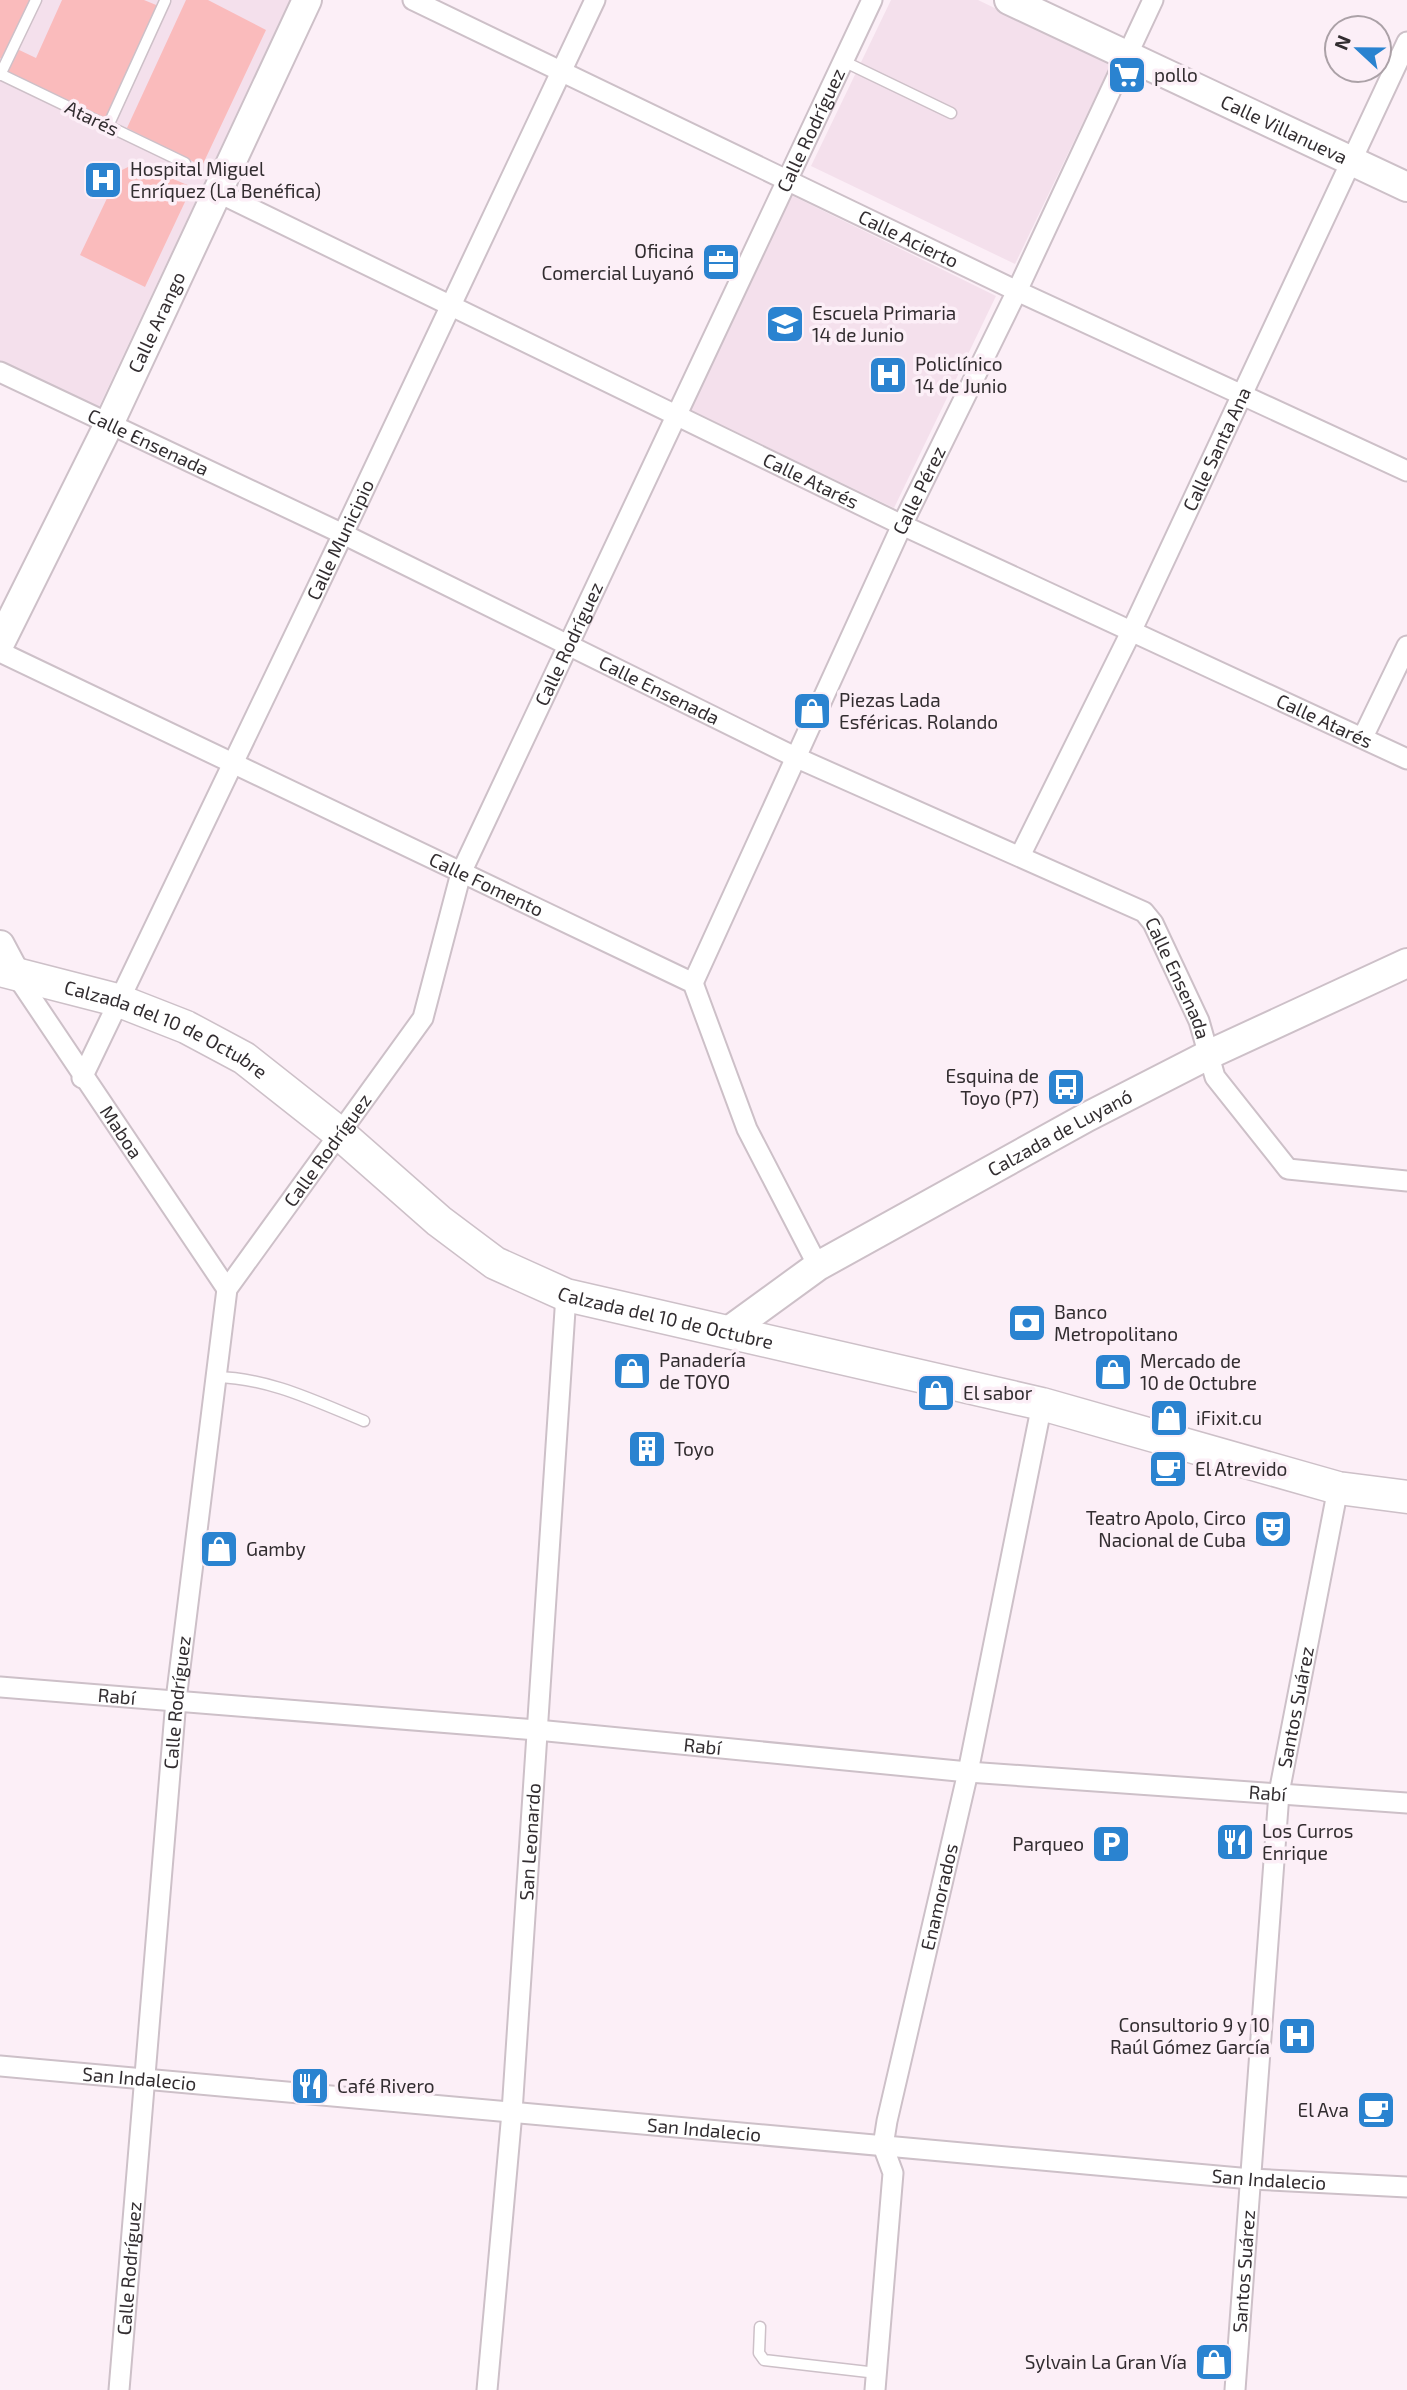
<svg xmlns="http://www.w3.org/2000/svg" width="1407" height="2390" viewBox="0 0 1407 2390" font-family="'Exo 2',sans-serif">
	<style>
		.built { fill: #f4e0ec }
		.green { fill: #fabbbc }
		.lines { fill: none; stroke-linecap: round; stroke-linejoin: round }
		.lane-casing { stroke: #cdc0c8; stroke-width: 13 }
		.street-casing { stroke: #cdc0c8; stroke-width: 23 }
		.secondary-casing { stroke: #cdc0c8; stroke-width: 32 }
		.primary-casing { stroke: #cdc0c8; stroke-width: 35 }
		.lane { stroke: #fff; stroke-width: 10 }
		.street { stroke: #fff; stroke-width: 19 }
		.secondary { stroke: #fff; stroke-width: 28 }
		.primary { stroke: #fff; stroke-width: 32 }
		.labels { text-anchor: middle; stroke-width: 7; stroke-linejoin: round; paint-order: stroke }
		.poi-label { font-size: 19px; fill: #322d30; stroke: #fceff7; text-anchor: start }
		.street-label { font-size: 19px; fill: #322d30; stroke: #fceff7 }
	</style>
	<rect width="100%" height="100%" fill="#fceff7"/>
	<path class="built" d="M 0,0 L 290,0 L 99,407 L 0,361 Z
		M 891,0 L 978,0 L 1111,64 L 1015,264 L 811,166 Z
		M 791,195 L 996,296 L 894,508 L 688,409 Z"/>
	<path class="green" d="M 0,0 L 30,0 L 1,59 L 0,58 Z
		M 62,0 L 144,0 L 161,7 L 107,122 L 3,73 L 15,48 L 36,58 Z
		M 186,0 L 208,0 L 266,30 L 202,166 L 127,128 Z
		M 136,163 L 192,187 L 145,287 L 80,255 L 120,171 Z"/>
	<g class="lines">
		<defs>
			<path id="lane" d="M 843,61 L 951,113
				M 0,74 L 185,163
				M 0,75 L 36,0
				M 108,126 L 165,1
				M 216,1377 C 269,1378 315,1401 364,1421
				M 760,2327 L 759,2353 L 764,2360 L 877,2373"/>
			<g id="street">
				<path id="s1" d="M 413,0 L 1017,291 L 1407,471"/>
				<path id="s2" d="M 219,193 L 902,525 L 1407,759"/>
				<path id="s3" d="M 0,372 L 343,534 L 795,757 L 1144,912 L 1153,923 L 1199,1021 L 1215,1077 L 1288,1169 L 1407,1181"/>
				<path id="s4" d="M 0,652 L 693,983 L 747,1129 L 818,1266"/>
				<path d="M 1363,737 L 1407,646"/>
				<path id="s5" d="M 1020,856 L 1131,632 L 1407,42"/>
				<path id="s6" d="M 16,975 L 227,1289"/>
				<path id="s7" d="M 693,983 L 902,525 L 1017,291 L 1153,0"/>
				<path id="s8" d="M 82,1078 L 343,534 L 595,0"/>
				<path id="s9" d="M 0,1687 L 537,1730 L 968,1772 L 1407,1803"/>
				<path id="s10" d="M 0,2066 L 1251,2179 L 1407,2187"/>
				<path id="s11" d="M 119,2390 L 176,1700 L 227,1289 L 423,1018 L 461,873 L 872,0"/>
				<path id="s12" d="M 487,2390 L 512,2112 L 566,1295"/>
				<path id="s13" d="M 875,2390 L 893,2173 L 883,2146 L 887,2121 L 968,1772 L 1042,1404"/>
				<path id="s14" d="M 1235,2390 L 1279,1793 L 1338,1488"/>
			</g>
			<g id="secondary">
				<path id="s15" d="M 1009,0 L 1407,187"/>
				<path id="s16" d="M 0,643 L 109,424 L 307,0"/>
				<path d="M 0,945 L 16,975"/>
				<path id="s17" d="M 730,1330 L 818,1266 L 1087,1117 L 1210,1054 L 1407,963"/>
			</g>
			<g id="primary">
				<path id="s18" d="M 0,970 L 117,1000 L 186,1027 L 244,1058 L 339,1133 L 439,1221 L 495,1263 L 566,1295 L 1042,1404 L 1338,1488 L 1407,1497"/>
			</g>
		</defs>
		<use href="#lane" class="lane-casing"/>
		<use href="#street" class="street-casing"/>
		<use href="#secondary" class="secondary-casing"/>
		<use href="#primary" class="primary-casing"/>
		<use href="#lane" class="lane"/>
		<use href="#street" class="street"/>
		<use href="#secondary" class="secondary"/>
		<use href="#primary" class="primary"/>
	</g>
	<defs>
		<symbol id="supermarket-square" viewBox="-11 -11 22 22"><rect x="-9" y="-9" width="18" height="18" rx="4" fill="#2a83d0" stroke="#fceff7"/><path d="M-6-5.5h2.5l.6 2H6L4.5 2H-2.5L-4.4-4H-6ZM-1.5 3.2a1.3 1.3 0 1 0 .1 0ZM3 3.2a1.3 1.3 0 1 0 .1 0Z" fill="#fff"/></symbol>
		<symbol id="hospital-square" viewBox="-11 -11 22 22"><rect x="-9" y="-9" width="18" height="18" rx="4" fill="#2a83d0" stroke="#fceff7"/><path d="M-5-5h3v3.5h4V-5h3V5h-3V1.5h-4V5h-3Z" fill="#fff"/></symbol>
		<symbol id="office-square" viewBox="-11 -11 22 22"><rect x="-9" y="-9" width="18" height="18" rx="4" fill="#2a83d0" stroke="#fceff7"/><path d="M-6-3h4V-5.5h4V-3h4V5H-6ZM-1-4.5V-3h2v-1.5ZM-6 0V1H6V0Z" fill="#fff"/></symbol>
		<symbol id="school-square" viewBox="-11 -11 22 22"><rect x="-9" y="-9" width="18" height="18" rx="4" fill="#2a83d0" stroke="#fceff7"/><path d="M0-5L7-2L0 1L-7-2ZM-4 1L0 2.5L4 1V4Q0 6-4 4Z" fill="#fff"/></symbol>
		<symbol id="shop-square" viewBox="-11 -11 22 22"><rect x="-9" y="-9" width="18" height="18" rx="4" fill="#2a83d0" stroke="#fceff7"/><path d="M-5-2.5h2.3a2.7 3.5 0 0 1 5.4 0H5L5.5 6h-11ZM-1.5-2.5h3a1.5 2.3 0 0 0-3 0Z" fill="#fff"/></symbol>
		<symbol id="bus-square" viewBox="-11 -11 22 22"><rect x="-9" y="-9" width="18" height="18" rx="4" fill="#2a83d0" stroke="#fceff7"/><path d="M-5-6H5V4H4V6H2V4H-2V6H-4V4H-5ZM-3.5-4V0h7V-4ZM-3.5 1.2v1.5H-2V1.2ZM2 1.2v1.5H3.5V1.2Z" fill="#fff"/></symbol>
		<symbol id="bank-square" viewBox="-11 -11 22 22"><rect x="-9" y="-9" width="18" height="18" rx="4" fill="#2a83d0" stroke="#fceff7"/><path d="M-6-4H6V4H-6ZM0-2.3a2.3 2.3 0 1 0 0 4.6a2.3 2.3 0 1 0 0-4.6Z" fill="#fff"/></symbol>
		<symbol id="building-square" viewBox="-11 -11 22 22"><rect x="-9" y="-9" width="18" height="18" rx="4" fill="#2a83d0" stroke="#fceff7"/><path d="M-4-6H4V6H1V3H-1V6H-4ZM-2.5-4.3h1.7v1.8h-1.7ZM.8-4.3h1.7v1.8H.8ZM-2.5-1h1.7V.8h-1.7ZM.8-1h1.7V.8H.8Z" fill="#fff"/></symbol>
		<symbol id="cafe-square" viewBox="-11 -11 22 22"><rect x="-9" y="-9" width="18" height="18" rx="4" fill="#2a83d0" stroke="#fceff7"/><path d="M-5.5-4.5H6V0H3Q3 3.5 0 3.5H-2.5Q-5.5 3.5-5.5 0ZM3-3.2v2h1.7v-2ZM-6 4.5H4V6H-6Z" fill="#fff"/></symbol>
		<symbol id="theatre-square" viewBox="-11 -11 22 22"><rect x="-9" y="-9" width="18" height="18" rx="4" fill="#2a83d0" stroke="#fceff7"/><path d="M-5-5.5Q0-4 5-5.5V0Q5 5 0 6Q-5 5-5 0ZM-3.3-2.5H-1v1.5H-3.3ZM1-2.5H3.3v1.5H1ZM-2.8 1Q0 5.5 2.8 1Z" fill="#fff"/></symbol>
		<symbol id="restaurant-square" viewBox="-11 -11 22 22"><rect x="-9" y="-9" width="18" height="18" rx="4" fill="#2a83d0" stroke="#fceff7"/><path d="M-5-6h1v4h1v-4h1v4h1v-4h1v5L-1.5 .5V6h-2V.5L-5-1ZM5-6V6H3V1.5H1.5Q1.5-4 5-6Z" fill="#fff"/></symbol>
		<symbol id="parking-square" viewBox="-11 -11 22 22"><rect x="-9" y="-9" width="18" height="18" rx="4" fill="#2a83d0" stroke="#fceff7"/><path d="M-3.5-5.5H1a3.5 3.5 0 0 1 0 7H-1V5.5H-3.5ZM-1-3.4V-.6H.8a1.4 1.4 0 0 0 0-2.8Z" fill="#fff"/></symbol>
	</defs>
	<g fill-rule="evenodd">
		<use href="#supermarket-square" x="1105" y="53" width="44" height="44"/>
		<use href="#hospital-square" x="81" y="158" width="44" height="44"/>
		<use href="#office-square" x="699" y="240" width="44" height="44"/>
		<use href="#school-square" x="763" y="302" width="44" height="44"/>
		<use href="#hospital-square" x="866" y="353" width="44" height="44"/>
		<use href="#shop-square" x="790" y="689" width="44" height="44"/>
		<use href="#bus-square" x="1044" y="1065" width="44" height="44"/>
		<use href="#bank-square" x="1005" y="1301" width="44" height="44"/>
		<use href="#shop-square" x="610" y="1349" width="44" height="44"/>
		<use href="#shop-square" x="1091" y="1350" width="44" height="44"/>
		<use href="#shop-square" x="914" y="1371" width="44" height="44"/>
		<use href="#shop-square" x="1147" y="1396" width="44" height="44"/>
		<use href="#building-square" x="625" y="1427" width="44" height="44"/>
		<use href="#cafe-square" x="1146" y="1447" width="44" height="44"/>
		<use href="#theatre-square" x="1251" y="1507" width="44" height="44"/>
		<use href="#shop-square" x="197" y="1527" width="44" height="44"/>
		<use href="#restaurant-square" x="1213" y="1820" width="44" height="44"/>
		<use href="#parking-square" x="1089" y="1822" width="44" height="44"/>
		<use href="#hospital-square" x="1275" y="2014" width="44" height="44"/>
		<use href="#restaurant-square" x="288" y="2064" width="44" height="44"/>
		<use href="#cafe-square" x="1354" y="2088" width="44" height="44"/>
		<use href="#shop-square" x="1192" y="2340" width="44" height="44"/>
	</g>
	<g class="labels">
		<g class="poi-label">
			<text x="1154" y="82">pollo</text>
			<text x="130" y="176">Hospital Miguel<tspan x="130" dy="22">Enríquez (La Benéfica)</tspan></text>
			<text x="694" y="258" text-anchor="end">Oficina<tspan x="694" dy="22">Comercial Luyanó</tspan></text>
			<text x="812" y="320">Escuela Primaria<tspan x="812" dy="22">14 de Junio</tspan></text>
			<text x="915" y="371">Policlínico<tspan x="915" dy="22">14 de Junio</tspan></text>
			<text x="839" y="707">Piezas Lada<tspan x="839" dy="22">Esféricas. Rolando</tspan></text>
			<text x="1039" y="1083" text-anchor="end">Esquina de<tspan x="1039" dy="22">Toyo (P7)</tspan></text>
			<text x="1054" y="1319">Banco<tspan x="1054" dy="22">Metropolitano</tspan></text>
			<text x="659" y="1367">Panadería<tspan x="659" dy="22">de TOYO</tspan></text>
			<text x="1140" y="1368">Mercado de<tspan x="1140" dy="22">10 de Octubre</tspan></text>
			<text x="963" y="1400">El sabor</text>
			<text x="1196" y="1425">iFixit.cu</text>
			<text x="674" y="1456">Toyo</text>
			<text x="1195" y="1476">El Atrevido</text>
			<text x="1246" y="1525" text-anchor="end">Teatro Apolo, Circo<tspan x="1246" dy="22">Nacional de Cuba</tspan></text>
			<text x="246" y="1556">Gamby</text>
			<text x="1262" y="1838">Los Curros<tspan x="1262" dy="22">Enrique</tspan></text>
			<text x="1084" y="1851" text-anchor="end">Parqueo</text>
			<text x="1270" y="2032" text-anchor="end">Consultorio 9 y 10<tspan x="1270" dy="22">Raúl Gómez García</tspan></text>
			<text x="337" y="2093">Café Rivero</text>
			<text x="1349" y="2117" text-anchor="end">El Ava</text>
			<text x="1187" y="2369" text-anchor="end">Sylvain La Gran Vía</text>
		</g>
		<g class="street-label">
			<text transform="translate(92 118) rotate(26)" y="7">Atarés</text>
			<text dy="7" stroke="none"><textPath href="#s15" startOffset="304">Calle Villanueva</textPath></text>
			<text dy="7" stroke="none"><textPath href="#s11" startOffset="2412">Calle Rodríguez</textPath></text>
			<text dy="7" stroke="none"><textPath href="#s1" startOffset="550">Calle Acierto</textPath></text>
			<text dy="7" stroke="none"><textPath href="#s16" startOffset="357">Calle Arango</textPath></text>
			<text dy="7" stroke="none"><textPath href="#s3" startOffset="164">Calle Ensenada</textPath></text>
			<text dy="7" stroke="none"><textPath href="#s5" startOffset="452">Calle Santa Ana</textPath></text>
			<text dy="7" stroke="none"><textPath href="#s2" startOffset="658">Calle Atarés</textPath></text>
			<text dy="7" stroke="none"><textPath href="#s7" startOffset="542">Calle Pérez</textPath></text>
			<text dy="7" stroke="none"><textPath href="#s8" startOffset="597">Calle Municipio</textPath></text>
			<text dy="7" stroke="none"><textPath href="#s11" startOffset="1844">Calle Rodríguez</textPath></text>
			<text dy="7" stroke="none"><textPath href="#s3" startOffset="732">Calle Ensenada</textPath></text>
			<text dy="7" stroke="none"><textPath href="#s2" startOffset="1225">Calle Atarés</textPath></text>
			<text dy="7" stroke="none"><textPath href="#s4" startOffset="539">Calle Fomento</textPath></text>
			<text dy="7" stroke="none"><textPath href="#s3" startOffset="1340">Calle Ensenada</textPath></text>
			<text dy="7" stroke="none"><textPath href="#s18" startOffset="177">Calzada del 10 de Octubre</textPath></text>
			<text dy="7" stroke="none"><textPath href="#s6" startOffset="189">Maboa</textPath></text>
			<text dy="7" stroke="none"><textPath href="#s17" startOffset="385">Calzada de Luyanó</textPath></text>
			<text dy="7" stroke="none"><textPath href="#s11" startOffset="1278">Calle Rodríguez</textPath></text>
			<text dy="7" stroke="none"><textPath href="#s18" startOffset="765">Calzada del 10 de Octubre</textPath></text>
			<text dy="7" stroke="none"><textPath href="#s9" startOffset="117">Rabí</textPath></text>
			<text dy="7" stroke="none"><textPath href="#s11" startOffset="690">Calle Rodríguez</textPath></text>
			<text dy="7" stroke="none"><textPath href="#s14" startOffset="686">Santos Suárez</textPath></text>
			<text dy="7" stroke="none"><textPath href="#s9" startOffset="705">Rabí</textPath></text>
			<text dy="7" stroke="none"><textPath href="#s9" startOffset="1272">Rabí</textPath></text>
			<text dy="7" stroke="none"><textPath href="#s12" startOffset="550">San Leonardo</textPath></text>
			<text dy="7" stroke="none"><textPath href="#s13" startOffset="502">Enamorados</textPath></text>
			<text dy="7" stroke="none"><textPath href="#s10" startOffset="140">San Indalecio</textPath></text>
			<text dy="7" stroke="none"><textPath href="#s10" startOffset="707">San Indalecio</textPath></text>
			<text dy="7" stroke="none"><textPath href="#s10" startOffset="1274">San Indalecio</textPath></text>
			<text dy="7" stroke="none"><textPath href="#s11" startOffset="122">Calle Rodríguez</textPath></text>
			<text dy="7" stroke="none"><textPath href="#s14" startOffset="119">Santos Suárez</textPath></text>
		</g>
	</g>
	<g transform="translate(1358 49) rotate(292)"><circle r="33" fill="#fceff7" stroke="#aba1a7" stroke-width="2"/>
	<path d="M0-5L12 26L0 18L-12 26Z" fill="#2a83d0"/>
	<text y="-10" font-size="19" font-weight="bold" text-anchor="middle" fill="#322d30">N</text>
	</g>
</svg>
